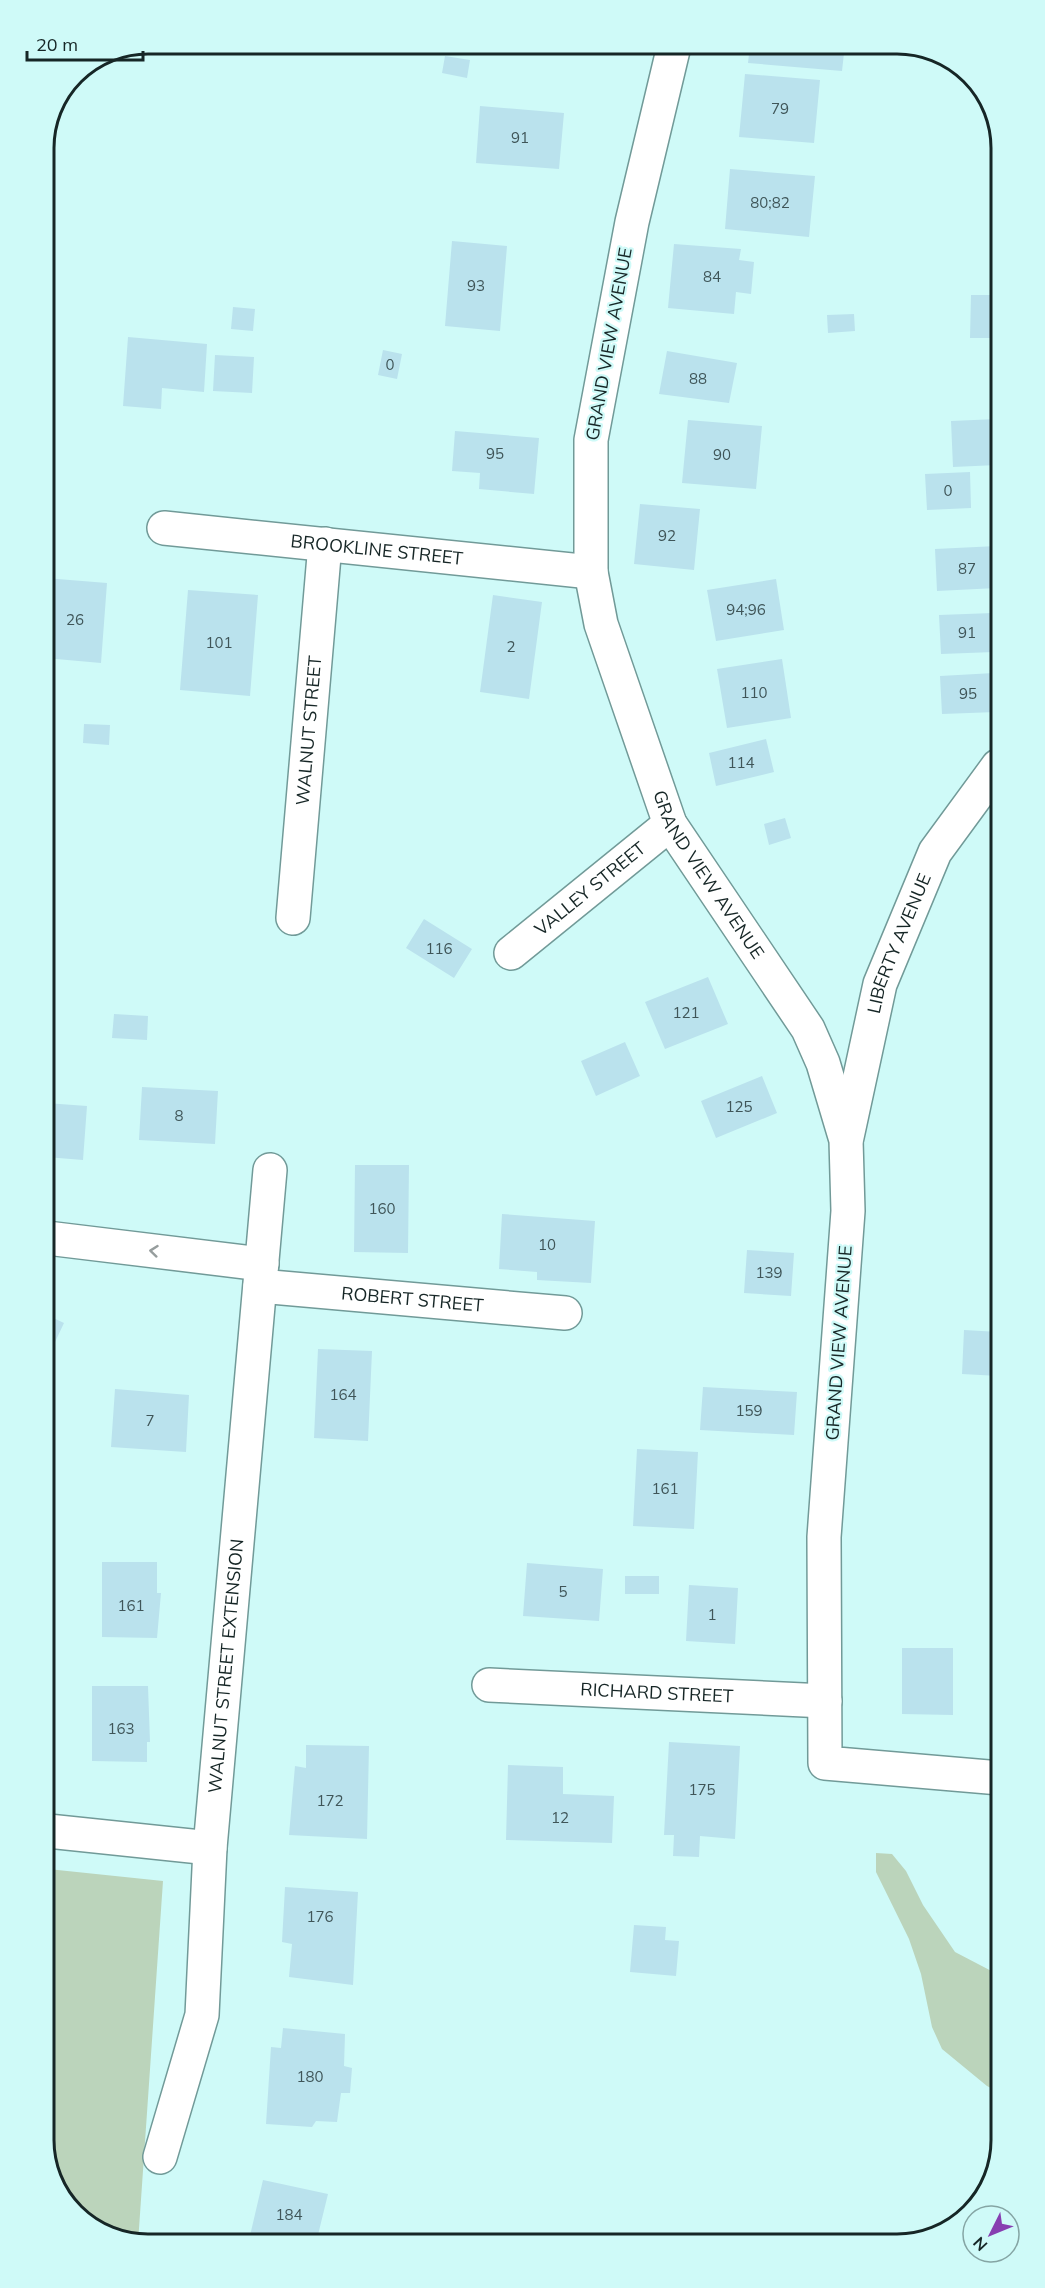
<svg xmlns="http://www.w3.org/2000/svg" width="1045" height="2288" viewBox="0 0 1045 2288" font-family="Mulish,sans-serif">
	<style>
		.green { fill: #bbd4bb }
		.building { fill: #bae2ed }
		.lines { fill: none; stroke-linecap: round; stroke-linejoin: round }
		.street-casing { stroke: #719a98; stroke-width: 36 }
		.street { stroke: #fff; stroke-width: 33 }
		.oneway { stroke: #969d9d }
		.labels { text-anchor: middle; stroke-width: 4.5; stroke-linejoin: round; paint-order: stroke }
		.number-label { font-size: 15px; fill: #3f5558 }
		.street-label { font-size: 18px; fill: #162626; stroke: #cffaf8 }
		.rim { fill: none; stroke: #162626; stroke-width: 3 }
	</style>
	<rect width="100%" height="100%" fill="#cffaf8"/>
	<path class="green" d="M 876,1853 L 892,1854 L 906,1871 L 923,1905 L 955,1952 L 1001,1976 L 1001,2093 L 987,2086 L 942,2049 L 932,2027 L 921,1974 L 909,1939 L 876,1872 Z
		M 48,1869 L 163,1881 L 138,2243 L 85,2223 L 49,2174 Z"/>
	<path class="building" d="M 845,44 L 842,71 L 748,63 L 750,45 Z
		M 445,56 L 470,60 L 467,78 L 442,73 Z
		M 745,74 L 820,80 L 814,143 L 739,137 Z
		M 480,106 L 564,113 L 559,169 L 476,163 Z
		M 730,169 L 815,176 L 809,237 L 725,229 Z
		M 452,241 L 507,246 L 500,331 L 445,326 Z
		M 674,244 L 741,249 L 739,260 L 754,262 L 751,294 L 736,292 L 734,314 L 668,308 Z
		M 971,295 L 996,295 L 996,338 L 970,338 Z
		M 233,307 L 255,309 L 253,331 L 231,329 Z
		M 854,314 L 855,331 L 828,333 L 827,315 Z
		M 128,337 L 207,344 L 204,392 L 162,388 L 161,409 L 123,406 Z
		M 383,350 L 402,354 L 397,379 L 378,375 Z
		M 667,351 L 737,363 L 729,403 L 659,394 Z
		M 215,355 L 254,357 L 252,393 L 213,391 Z
		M 997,419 L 997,465 L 953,467 L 951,421 Z
		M 688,420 L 762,426 L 756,489 L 682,483 Z
		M 455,431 L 539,438 L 534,494 L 479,489 L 480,473 L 452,471 Z
		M 970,472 L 971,508 L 927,510 L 925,474 Z
		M 640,504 L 700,509 L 694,570 L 634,564 Z
		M 997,546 L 997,588 L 937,591 L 935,549 Z
		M 45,578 L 107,583 L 101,663 L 45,658 Z
		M 776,579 L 784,630 L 716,641 L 707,590 Z
		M 188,590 L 258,595 L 250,696 L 180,690 Z
		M 493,595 L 542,602 L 529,699 L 480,692 Z
		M 993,613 L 994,652 L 941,654 L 939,615 Z
		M 782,659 L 791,718 L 727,728 L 717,669 Z
		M 994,673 L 996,712 L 942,714 L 940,676 Z
		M 84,724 L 110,725 L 109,745 L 83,743 Z
		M 766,739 L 774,772 L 716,786 L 709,753 Z
		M 785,818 L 791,838 L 769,845 L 764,824 Z
		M 424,919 L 472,949 L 454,978 L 406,948 Z
		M 708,977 L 728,1024 L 665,1049 L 645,1002 Z
		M 114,1014 L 148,1016 L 147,1040 L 112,1038 Z
		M 625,1042 L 640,1076 L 596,1096 L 581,1061 Z
		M 762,1076 L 777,1113 L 716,1138 L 701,1101 Z
		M 142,1087 L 218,1091 L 215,1144 L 139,1140 Z
		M 46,1103 L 87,1106 L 83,1160 L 46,1157 Z
		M 355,1165 L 409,1165 L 408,1253 L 354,1252 Z
		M 502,1214 L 595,1221 L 591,1283 L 537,1280 L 537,1272 L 499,1269 Z
		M 747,1250 L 794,1253 L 791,1296 L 744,1293 Z
		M 47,1315 L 64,1323 L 47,1359 Z
		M 964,1330 L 999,1332 L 999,1376 L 962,1374 Z
		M 318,1349 L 372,1351 L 368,1441 L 314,1438 Z
		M 703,1387 L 797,1392 L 794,1435 L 700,1430 Z
		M 115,1389 L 189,1395 L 186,1452 L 111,1447 Z
		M 637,1449 L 698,1452 L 694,1529 L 633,1526 Z
		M 102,1562 L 157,1562 L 157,1593 L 161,1593 L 157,1638 L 102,1637 Z
		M 527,1563 L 603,1569 L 599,1621 L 523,1616 Z
		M 625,1576 L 659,1576 L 659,1594 L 625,1594 Z
		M 689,1585 L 738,1588 L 735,1644 L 686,1641 Z
		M 902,1648 L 953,1648 L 953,1715 L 902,1714 Z
		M 92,1686 L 148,1686 L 150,1742 L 147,1742 L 147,1762 L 92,1761 Z
		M 669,1742 L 740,1746 L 735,1839 L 700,1836 L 699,1857 L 673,1856 L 674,1835 L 664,1835 Z
		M 306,1745 L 369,1746 L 367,1839 L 289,1835 L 295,1766 L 306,1768 Z
		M 508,1765 L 563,1767 L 563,1794 L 614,1796 L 612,1843 L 506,1840 Z
		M 285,1887 L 358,1892 L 353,1985 L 289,1977 L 292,1944 L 282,1942 Z
		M 634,1925 L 666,1927 L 665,1940 L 679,1941 L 676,1976 L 630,1972 Z
		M 283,2028 L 345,2034 L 344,2066 L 352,2068 L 350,2093 L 341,2093 L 337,2122 L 316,2121 L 312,2127 L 266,2124 L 271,2047 L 281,2048 Z
		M 263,2180 L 328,2194 L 316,2243 L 227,2244 L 229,2237 L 249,2240 Z"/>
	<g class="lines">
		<defs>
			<g id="street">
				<path id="s1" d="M 674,46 L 632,222 L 591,440 L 591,572 L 601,624 L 670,824 L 808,1029 L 823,1063 L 846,1140 L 848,1211 L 824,1537 L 825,1763 L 1000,1778"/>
				<path id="s2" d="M 164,528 L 591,572"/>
				<path id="s3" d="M 293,918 L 325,544"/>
				<path id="s4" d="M 511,953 L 670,824"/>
				<path id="s5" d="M 847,1137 L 880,984 L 935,852 L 998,766"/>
				<path d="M 47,1238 L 262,1264"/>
				<path id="s6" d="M 260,1286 L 565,1313"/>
				<path id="s7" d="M 489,1685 L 825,1701"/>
				<path d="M 48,1831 L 210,1848"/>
				<path id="s8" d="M 160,2157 L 202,2015 L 210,1848 L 270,1170"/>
			</g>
		</defs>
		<use href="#street" class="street-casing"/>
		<use href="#street" class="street"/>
	</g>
	<defs><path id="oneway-chevron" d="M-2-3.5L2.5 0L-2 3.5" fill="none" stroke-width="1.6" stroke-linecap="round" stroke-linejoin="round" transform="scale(1.5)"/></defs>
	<use class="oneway" href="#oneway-chevron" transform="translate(154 1251) rotate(-174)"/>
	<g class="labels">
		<g class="number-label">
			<text x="780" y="114">79</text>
			<text x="520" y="143">91</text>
			<text x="770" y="208">80;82</text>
			<text x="712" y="282">84</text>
			<text x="476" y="291">93</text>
			<text x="390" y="370">0</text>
			<text x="698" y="384">88</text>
			<text x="495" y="459">95</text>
			<text x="722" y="460">90</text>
			<text x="948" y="496">0</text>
			<text x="667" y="541">92</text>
			<text x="967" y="574">87</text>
			<text x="746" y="615">94;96</text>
			<text x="75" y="625">26</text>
			<text x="967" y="638">91</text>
			<text x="219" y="648">101</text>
			<text x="511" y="652">2</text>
			<text x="754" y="698">110</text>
			<text x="968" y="699">95</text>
			<text x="741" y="768">114</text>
			<text x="439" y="954">116</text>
			<text x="686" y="1018">121</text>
			<text x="739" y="1112">125</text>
			<text x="179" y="1121">8</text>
			<text x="382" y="1214">160</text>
			<text x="547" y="1250">10</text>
			<text x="769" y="1278">139</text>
			<text x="343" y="1400">164</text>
			<text x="749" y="1416">159</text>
			<text x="150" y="1426">7</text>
			<text x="665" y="1494">161</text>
			<text x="563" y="1597">5</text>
			<text x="131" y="1611">161</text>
			<text x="712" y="1620">1</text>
			<text x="121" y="1734">163</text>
			<text x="702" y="1795">175</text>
			<text x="330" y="1806">172</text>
			<text x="560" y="1823">12</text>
			<text x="320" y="1922">176</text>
			<text x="310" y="2082">180</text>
			<text x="289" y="2220">184</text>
		</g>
		<g class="street-label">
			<text transform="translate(609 344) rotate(-80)" y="6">GRAND VIEW AVENUE</text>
			<text dy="6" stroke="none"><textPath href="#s2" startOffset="214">BROOKLINE STREET</textPath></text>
			<text dy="6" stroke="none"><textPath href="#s3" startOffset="188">WALNUT STREET</textPath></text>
			<text dy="6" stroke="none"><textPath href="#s1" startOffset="862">GRAND VIEW AVENUE</textPath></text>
			<text dy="6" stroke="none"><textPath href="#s4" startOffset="102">VALLEY STREET</textPath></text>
			<text dy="6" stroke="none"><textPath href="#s5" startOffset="201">LIBERTY AVENUE</textPath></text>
			<text dy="6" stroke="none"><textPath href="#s6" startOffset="153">ROBERT STREET</textPath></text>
			<text transform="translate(839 1343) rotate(-86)" y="6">GRAND VIEW AVENUE</text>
			<text dy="6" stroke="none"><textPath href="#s8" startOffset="498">WALNUT STREET EXTENSION</textPath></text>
			<text dy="6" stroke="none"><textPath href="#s7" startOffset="168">RICHARD STREET</textPath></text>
		</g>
	</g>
	<path d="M0 0H1045V2288H0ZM148 54H897A94 94 0 0 1 991 148V2140A94 94 0 0 1 897 2234H148A94 94 0 0 1 54 2140V148A94 94 0 0 1 148 54Z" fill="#cffaf8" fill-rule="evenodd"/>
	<path class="rim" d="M148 54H897A94 94 0 0 1 991 148V2140A94 94 0 0 1 897 2234H148A94 94 0 0 1 54 2140V148A94 94 0 0 1 148 54Z"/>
	<g transform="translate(991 2234) rotate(227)"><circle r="28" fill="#cffaf8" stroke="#85a5a4" stroke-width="1.5"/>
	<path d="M0-4.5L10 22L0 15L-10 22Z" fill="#873eb1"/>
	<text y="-9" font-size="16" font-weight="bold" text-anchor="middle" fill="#162626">N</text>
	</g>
	<path d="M27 51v9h116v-9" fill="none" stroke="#162626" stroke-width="3"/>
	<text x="36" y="51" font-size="18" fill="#162626" stroke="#cffaf8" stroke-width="4.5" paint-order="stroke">20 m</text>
</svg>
